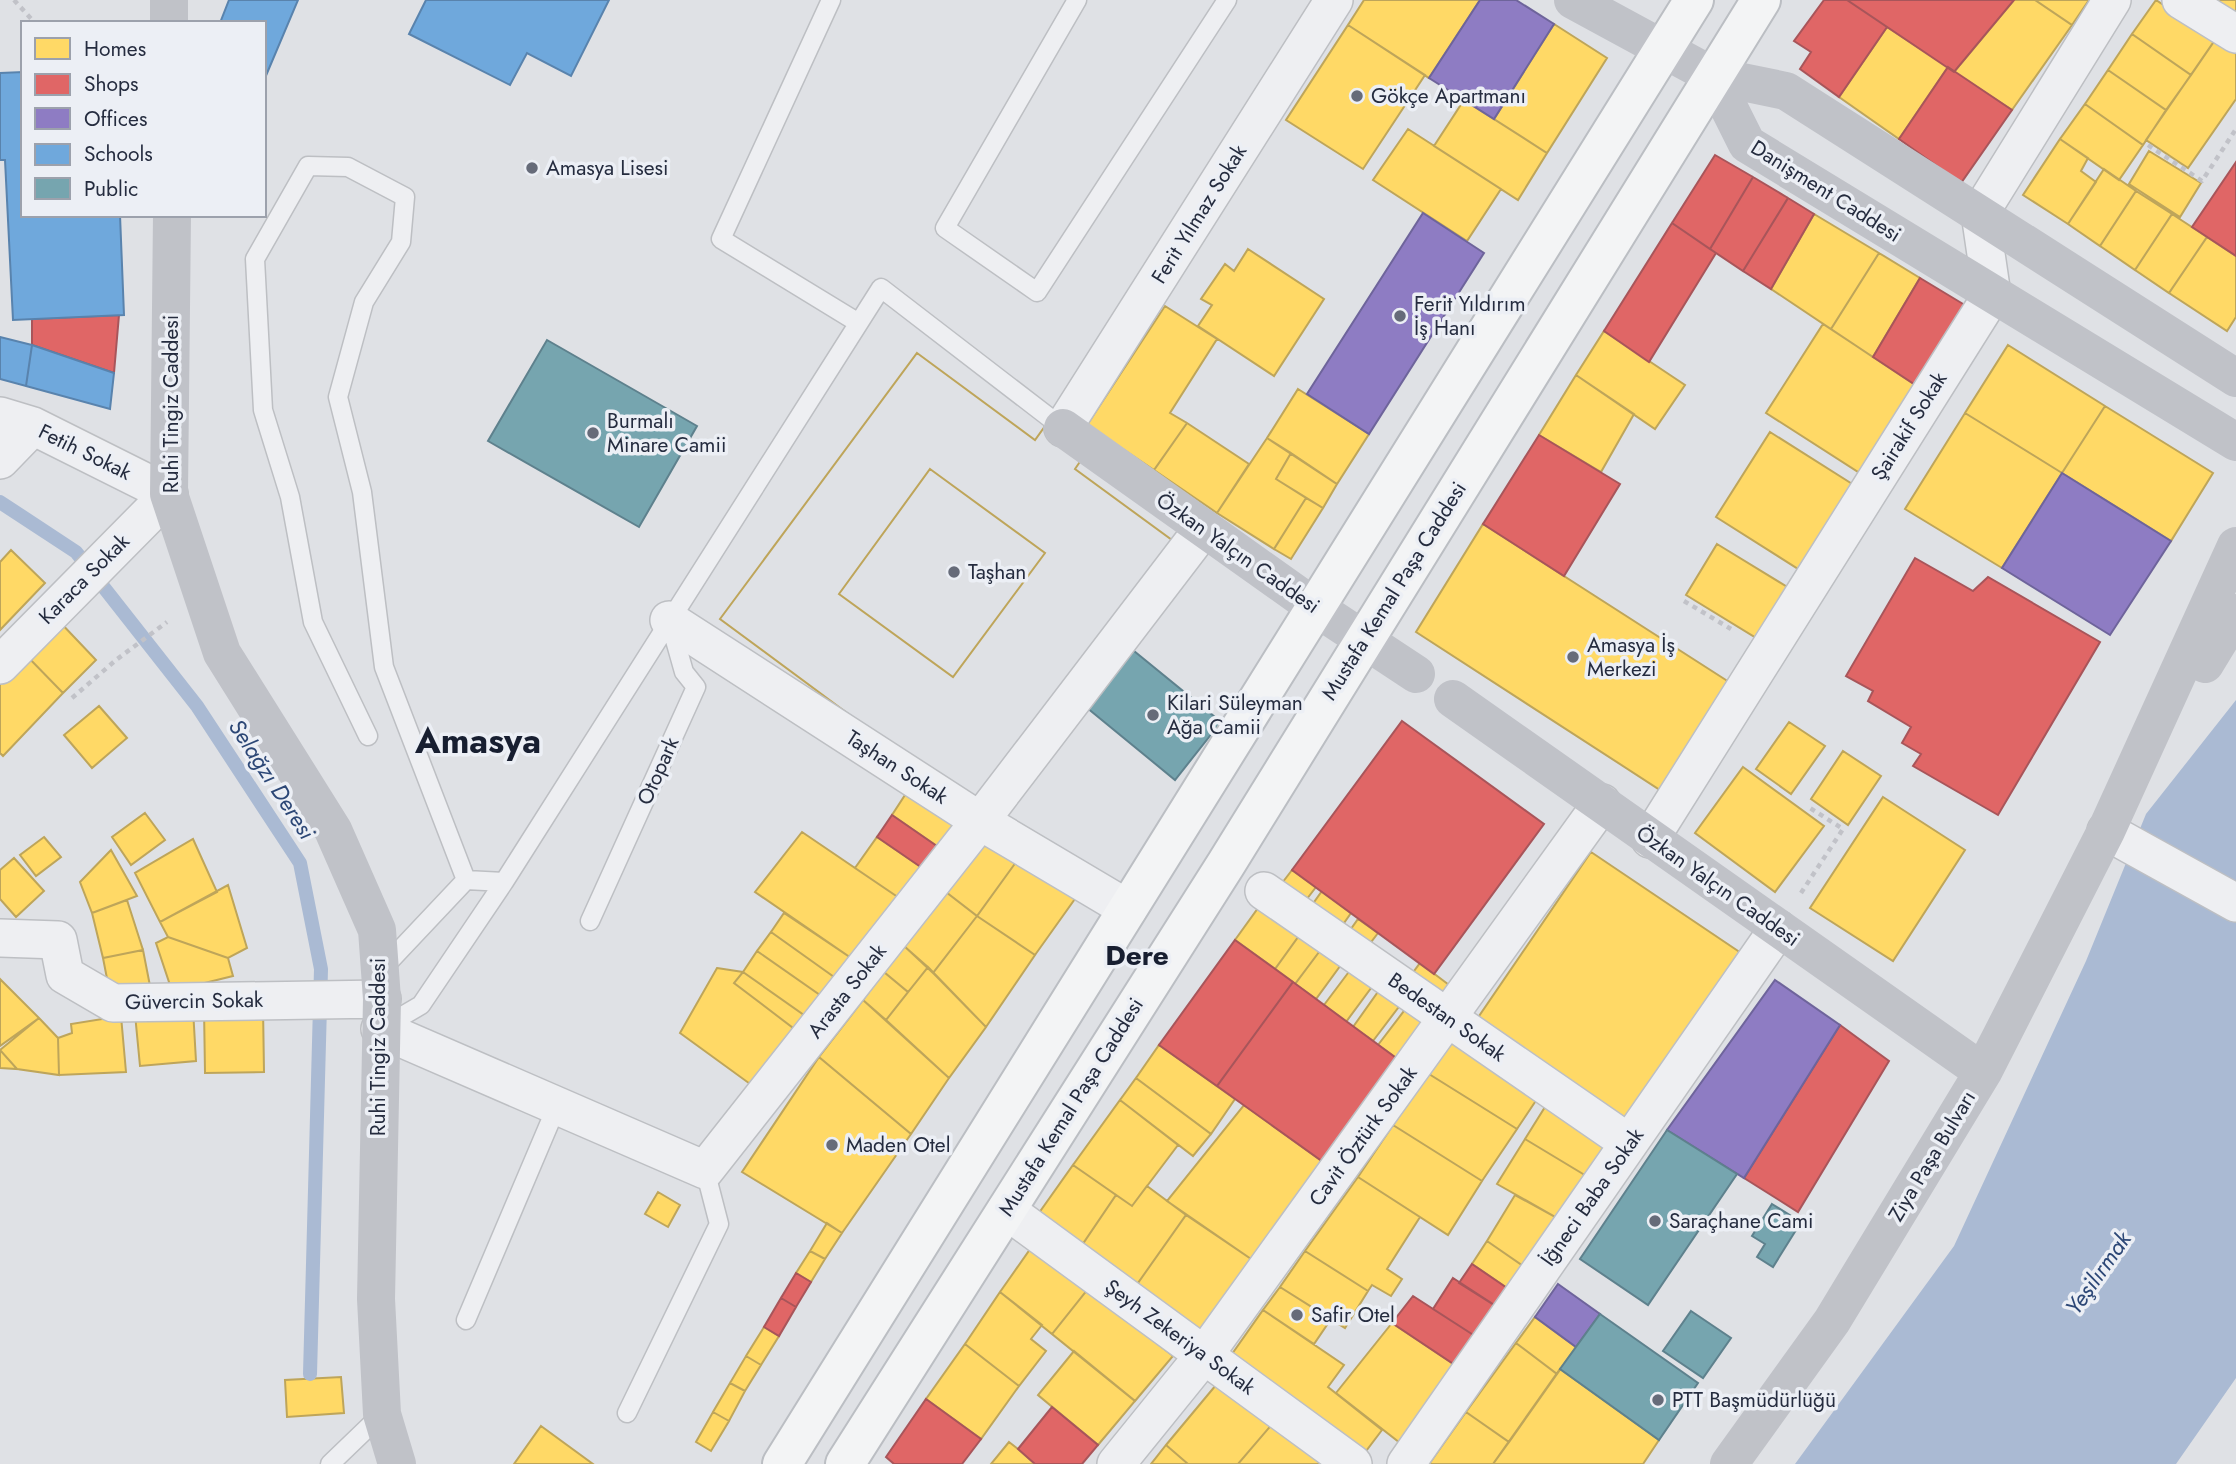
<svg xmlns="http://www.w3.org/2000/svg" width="2236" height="1464" viewBox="0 0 2236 1464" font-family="Jost,sans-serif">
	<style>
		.water { fill: #aabad3 }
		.homes { fill: #ffd966; stroke: #bea55a; stroke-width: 2; fill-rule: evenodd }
		.shops { fill: #e06666; stroke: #a8555a; stroke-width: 2 }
		.offices { fill: #8e7cc3; stroke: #6e649b; stroke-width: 2 }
		.schools { fill: #6fa8dc; stroke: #5983ad; stroke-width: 2 }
		.public { fill: #76a5af; stroke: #5e818d; stroke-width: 2 }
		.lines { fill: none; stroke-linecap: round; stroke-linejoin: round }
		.stream { stroke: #aabad3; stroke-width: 14 }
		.lane-casing { stroke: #bdbfc3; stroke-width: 21 }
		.street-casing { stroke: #bdbfc3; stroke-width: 40 }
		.primary-casing { stroke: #bbbec3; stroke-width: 42 }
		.path { stroke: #c1c2c8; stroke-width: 4.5; stroke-dasharray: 5 5; stroke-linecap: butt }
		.lane { stroke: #eeeff2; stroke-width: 18 }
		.street { stroke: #eeeff2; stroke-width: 37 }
		.secondary { stroke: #c0c2c8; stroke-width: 38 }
		.primary { stroke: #f3f4f5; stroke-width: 38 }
		.poi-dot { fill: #666b79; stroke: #eceff5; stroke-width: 2.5 }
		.labels { text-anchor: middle; stroke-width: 7; stroke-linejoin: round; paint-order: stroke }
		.poi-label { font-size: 21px; fill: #252c3f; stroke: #eceff5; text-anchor: start }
		.street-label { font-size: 21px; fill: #252c3f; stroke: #eceff5 }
		.water-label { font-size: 23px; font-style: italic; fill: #2c4776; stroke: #eceff5 }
		.district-label { font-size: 28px; font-weight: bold; fill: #171e30; stroke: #eceff5 }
		.town-label { font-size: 35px; font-weight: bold; fill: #171e30; stroke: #eceff5 }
	</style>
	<rect width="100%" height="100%" fill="#dfe1e5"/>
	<path class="water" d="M 2236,700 L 2236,1378 L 2176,1464 L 1795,1464 L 1954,1246 L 2086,961 L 2146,814 Z"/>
	<path class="homes" d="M 1364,0 L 1480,0 L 1429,78 L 1348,25 Z
		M 2014,0 L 2035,0 L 2072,25 L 2012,110 L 1954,72 Z
		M 2035,0 L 2089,0 L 2072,25 Z
		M 2156,0 L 2215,40 L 2191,75 L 2132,34 Z
		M 2210,0 L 2236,0 L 2236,21 Z
		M 1554,24 L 1607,58 L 1547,153 L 1494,119 Z
		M 1348,25 L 1425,75 L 1363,169 L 1286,120 Z
		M 1887,27 L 1948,67 L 1899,139 L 1839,97 Z
		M 2132,34 L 2191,75 L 2166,110 L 2108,70 Z
		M 2215,40 L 2236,54 L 2236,99 L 2188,168 L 2146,140 Z
		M 2108,70 L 2166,110 L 2143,145 L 2085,104 Z
		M 1464,100 L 1547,153 L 1518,200 L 1434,146 Z
		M 2085,104 L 2143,145 L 2119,180 L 2060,139 Z
		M 1408,129 L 1501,189 L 1467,241 L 1373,180 Z
		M 2060,139 L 2088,158 L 2081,171 L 2096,182 L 2068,224 L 2023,195 Z
		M 2149,151 L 2201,183 L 2180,217 L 2129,184 Z
		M 2104,169 L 2136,191 L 2100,246 L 2068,224 Z
		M 2136,191 L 2172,214 L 2135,270 L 2100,246 Z
		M 1814,214 L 1879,253 L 1831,329 L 1771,289 Z
		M 2172,214 L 2207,237 L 2169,293 L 2135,270 Z
		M 2207,237 L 2236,256 L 2236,317 L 2227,331 L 2169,293 Z
		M 1248,249 L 1324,299 L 1274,376 L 1198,326 L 1212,305 L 1201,299 L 1225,264 L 1234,271 Z
		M 1879,253 L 1920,278 L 1873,357 L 1831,329 Z
		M 1165,306 L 1217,339 L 1170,413 L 1187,423 L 1154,470 L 1087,425 Z
		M 1823,324 L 1923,390 L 1866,477 L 1766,413 Z
		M 1604,331 L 1685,385 L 1655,429 L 1576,375 Z
		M 2008,345 L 2105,406 L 2062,473 L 1965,413 Z
		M 917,353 L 1035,440 L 1048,422 L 1088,450 L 1075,469 L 1176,543 L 978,810 L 720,619 ZM 930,469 L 1045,553 L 953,677 L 839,594 Z
		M 917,353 L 1035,440 L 1048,422 L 1088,450 L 1075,469 L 1176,543 L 978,810 L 720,619 Z
		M 1576,375 L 1634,414 L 1601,472 L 1539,435 Z
		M 1298,389 L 1369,434 L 1337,484 L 1267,438 Z
		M 2105,406 L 2213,473 L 2171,541 L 2062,473 Z
		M 1965,413 L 2062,473 L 2002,568 L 1905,509 Z
		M 1187,423 L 1249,464 L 1217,513 L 1154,470 Z
		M 1770,432 L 1857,487 L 1803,572 L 1716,517 Z
		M 1267,438 L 1291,453 L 1276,479 L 1306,498 L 1274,549 L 1217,513 Z
		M 1291,453 L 1337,484 L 1323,508 L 1276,479 Z
		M 930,469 L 1045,553 L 953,677 L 839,594 Z
		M 1306,498 L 1323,508 L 1291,559 L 1274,549 Z
		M 1483,524 L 1729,682 L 1660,790 L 1416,632 Z
		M 1717,544 L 1789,588 L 1758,639 L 1686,595 Z
		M 11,550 L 45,583 L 0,630 L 0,562 Z
		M 57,619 L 96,660 L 63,693 L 23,652 Z
		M 23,652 L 63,693 L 3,756 L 0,753 L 0,674 Z
		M 99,706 L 127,738 L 92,768 L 64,735 Z
		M 1789,722 L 1825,746 L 1791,794 L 1756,769 Z
		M 1843,751 L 1881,776 L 1848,825 L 1811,799 Z
		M 1743,767 L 1824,826 L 1775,892 L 1695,833 Z
		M 907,792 L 960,828 L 944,851 L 892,815 Z
		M 1883,797 L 1965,850 L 1893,961 L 1810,908 Z
		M 145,813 L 165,840 L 131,865 L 112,837 Z
		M 802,832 L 905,902 L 857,962 L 755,892 Z
		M 44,837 L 61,857 L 36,876 L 20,855 Z
		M 877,837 L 928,872 L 905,902 L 855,868 Z
		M 987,838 L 1019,858 L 977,916 L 946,892 Z
		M 193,839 L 217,892 L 160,922 L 135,873 Z
		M 111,850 L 137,896 L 92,913 L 80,882 Z
		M 1591,852 L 1741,953 L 1627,1120 L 1477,1019 Z
		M 14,858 L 44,891 L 16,917 L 0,899 L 0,870 Z
		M 1019,858 L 1077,896 L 1035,955 L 977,916 Z
		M 1292,870 L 1316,887 L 1300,908 L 1276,891 Z
		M 228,885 L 247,948 L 228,958 L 168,937 L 160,922 Z
		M 1322,891 L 1351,913 L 1337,933 L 1307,912 Z
		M 946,892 L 977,916 L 933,973 L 904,946 Z
		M 127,900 L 143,950 L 103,958 L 92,913 Z
		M 1261,904 L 1301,933 L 1275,969 L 1235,940 Z
		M 784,913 L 857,962 L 841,982 L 771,932 Z
		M 977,916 L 1035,955 L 986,1027 L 933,973 Z
		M 1358,919 L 1378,933 L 1365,950 L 1346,936 Z
		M 771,932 L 841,982 L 827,1000 L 757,951 Z
		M 1301,933 L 1322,948 L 1295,984 L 1275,969 Z
		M 168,937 L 228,958 L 233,976 L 172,991 L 156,943 Z
		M 904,946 L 928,967 L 908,992 L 884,972 Z
		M 1322,948 L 1343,962 L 1316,999 L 1295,984 Z
		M 143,950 L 151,991 L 111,999 L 103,958 Z
		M 757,951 L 827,1000 L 811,1020 L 743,972 Z
		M 1420,963 L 1457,991 L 1433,1002 L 1406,982 Z
		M 928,967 L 986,1027 L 949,1078 L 886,1020 Z
		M 717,968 L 743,972 L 734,983 L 801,1034 L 757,1089 L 680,1033 Z
		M 1351,969 L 1374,984 L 1346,1022 L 1324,1005 Z
		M 743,972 L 811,1020 L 801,1034 L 734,983 Z
		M 884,972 L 908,992 L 886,1020 L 863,1000 Z
		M 0,979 L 39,1018 L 0,1046 Z
		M 1380,989 L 1401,1004 L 1373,1041 L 1353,1027 Z
		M 863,1000 L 949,1078 L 911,1134 L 819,1057 Z
		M 263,1007 L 264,1072 L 205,1073 L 204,1008 Z
		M 1407,1007 L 1432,1026 L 1403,1063 L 1378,1045 Z
		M 193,1009 L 196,1061 L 140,1066 L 135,1014 Z
		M 121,1016 L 126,1072 L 59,1075 L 58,1038 L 72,1033 L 71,1024 Z
		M 39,1018 L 58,1038 L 59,1075 L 17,1069 L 0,1050 Z
		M 1454,1039 L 1539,1096 L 1517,1129 L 1429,1074 Z
		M 1159,1045 L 1235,1099 L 1211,1134 L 1136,1078 Z
		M 0,1050 L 17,1069 L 0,1068 Z
		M 819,1057 L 911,1134 L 842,1233 L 742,1172 Z
		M 1429,1074 L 1517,1129 L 1482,1181 L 1393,1125 Z
		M 1136,1078 L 1211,1134 L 1193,1156 L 1120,1100 Z
		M 1550,1099 L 1613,1141 L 1588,1177 L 1525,1139 Z
		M 1120,1100 L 1178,1145 L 1132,1206 L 1073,1165 Z
		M 1244,1105 L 1326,1164 L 1254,1261 L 1167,1201 Z
		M 1393,1125 L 1482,1181 L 1448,1235 L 1358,1177 Z
		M 1525,1139 L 1588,1177 L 1559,1219 L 1497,1184 Z
		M 1073,1165 L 1116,1195 L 1078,1251 L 1034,1220 Z
		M 1358,1177 L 1420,1217 L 1387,1269 L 1402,1279 L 1391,1296 L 1372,1285 L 1368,1291 L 1305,1251 Z
		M 1147,1186 L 1186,1215 L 1133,1290 L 1078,1251 L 1116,1195 L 1132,1206 Z
		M 658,1192 L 680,1205 L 668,1227 L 645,1214 Z
		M 1515,1195 L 1559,1219 L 1526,1268 L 1487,1241 Z
		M 1186,1215 L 1254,1261 L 1197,1335 L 1133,1290 Z
		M 827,1223 L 842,1233 L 825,1259 L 810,1251 Z
		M 1487,1241 L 1526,1268 L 1510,1290 L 1472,1264 Z
		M 1033,1245 L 1088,1289 L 1052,1334 L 1000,1292 Z
		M 810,1251 L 825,1259 L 811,1282 L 796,1273 Z
		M 1305,1251 L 1368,1291 L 1345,1328 L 1280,1287 Z
		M 1280,1287 L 1331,1319 L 1314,1344 L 1263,1310 Z
		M 1088,1289 L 1173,1356 L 1135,1401 L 1052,1334 Z
		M 1000,1292 L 1042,1325 L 1031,1339 L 1046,1351 L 1019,1386 L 965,1344 Z
		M 1263,1310 L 1344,1365 L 1328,1387 L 1382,1430 L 1363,1455 L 1232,1354 Z
		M 1535,1317 L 1576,1347 L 1557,1374 L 1516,1343 Z
		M 1392,1323 L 1458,1367 L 1404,1446 L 1336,1393 Z
		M 764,1327 L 779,1336 L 761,1365 L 746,1356 Z
		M 1516,1343 L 1557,1374 L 1509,1442 L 1466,1412 Z
		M 965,1344 L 1019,1386 L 981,1439 L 926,1399 Z
		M 1074,1351 L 1135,1401 L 1098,1445 L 1038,1395 Z
		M 746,1356 L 761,1365 L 745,1391 L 730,1383 Z
		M 1560,1369 L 1659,1440 L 1643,1464 L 1493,1464 Z
		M 341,1377 L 344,1413 L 287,1417 L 285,1380 Z
		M 1221,1379 L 1273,1423 L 1238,1464 L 1188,1464 L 1166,1445 Z
		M 730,1383 L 745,1391 L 729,1421 L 713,1412 Z
		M 713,1412 L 729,1421 L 711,1451 L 696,1442 Z
		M 1466,1412 L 1509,1442 L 1493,1464 L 1429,1464 Z
		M 1273,1423 L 1322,1464 L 1238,1464 Z
		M 541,1426 L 593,1464 L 514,1464 Z
		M 1009,1442 L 1018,1449 L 1035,1464 L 991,1464 Z
		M 1166,1445 L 1188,1464 L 1151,1464 Z"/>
	<path class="shops" d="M 1824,0 L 1847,0 L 1887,27 L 1839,97 L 1800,69 L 1811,52 L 1794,41 Z
		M 1847,0 L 2014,0 L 1954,72 Z
		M 1948,67 L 2012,110 L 1961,183 L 1899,139 Z
		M 1715,155 L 1753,177 L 1710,249 L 1672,223 Z
		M 2236,162 L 2236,256 L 2192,227 Z
		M 1753,177 L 1788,198 L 1743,271 L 1710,249 Z
		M 1788,198 L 1814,214 L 1771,289 L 1743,271 Z
		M 1672,223 L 1716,253 L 1649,362 L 1604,331 Z
		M 1920,278 L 1973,310 L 1923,390 L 1873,357 Z
		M 119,315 L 114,373 L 32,345 L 32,319 Z
		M 1539,435 L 1620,484 L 1564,576 L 1483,524 Z
		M 1915,558 L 1973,591 L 1988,577 L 2100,642 L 1998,815 L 1913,766 L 1921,754 L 1902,743 L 1911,727 L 1868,701 L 1873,691 L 1846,676 Z
		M 1402,721 L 1544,824 L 1434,974 L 1292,870 Z
		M 892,815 L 944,851 L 928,872 L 877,837 Z
		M 1235,940 L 1293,982 L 1217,1086 L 1159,1045 Z
		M 1293,982 L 1403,1063 L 1326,1164 L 1217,1086 Z
		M 1840,1025 L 1889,1061 L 1798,1212 L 1744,1178 Z
		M 1472,1264 L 1510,1290 L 1499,1308 L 1459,1283 Z
		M 796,1273 L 811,1282 L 796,1307 L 781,1298 Z
		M 1453,1278 L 1499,1308 L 1478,1338 L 1433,1309 Z
		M 1413,1296 L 1478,1338 L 1458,1367 L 1392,1323 Z
		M 781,1298 L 796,1307 L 779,1336 L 764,1327 Z
		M 926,1399 L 981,1439 L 962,1464 L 894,1464 L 886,1457 Z
		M 1052,1407 L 1098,1445 L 1082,1464 L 1035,1464 L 1018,1449 Z"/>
	<path class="offices" d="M 1480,0 L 1516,0 L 1554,24 L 1494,119 L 1429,78 Z
		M 1423,213 L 1484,253 L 1369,434 L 1307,394 Z
		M 2062,473 L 2171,541 L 2110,635 L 2002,568 Z
		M 1775,980 L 1840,1025 L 1744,1178 L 1667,1130 Z
		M 1558,1284 L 1600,1314 L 1576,1347 L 1535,1317 Z"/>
	<path class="schools" d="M 229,0 L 298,0 L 265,78 L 264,23 L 220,23 Z
		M 426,0 L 609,0 L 571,76 L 527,53 L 510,85 L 409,34 Z
		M 23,72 L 23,215 L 120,215 L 124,315 L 13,320 L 5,160 L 0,160 L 0,73 Z
		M 0,337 L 32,345 L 26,386 L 0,379 Z
		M 32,345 L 114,373 L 110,409 L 26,386 Z"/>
	<path class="public" d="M 547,340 L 697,426 L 639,527 L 488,441 Z
		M 1123,642 L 1221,722 L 1175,780 L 1086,707 Z
		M 1667,1130 L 1737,1174 L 1648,1305 L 1580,1259 Z
		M 1772,1204 L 1801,1222 L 1773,1267 L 1757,1257 L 1765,1244 L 1752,1236 Z
		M 1691,1311 L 1731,1338 L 1703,1378 L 1663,1351 Z
		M 1600,1314 L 1698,1383 L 1659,1440 L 1560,1369 Z"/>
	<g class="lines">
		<path class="stream" d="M 0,502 L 76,552 L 197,706 L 300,863 L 321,969 L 310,1374"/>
		<defs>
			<path id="lane" d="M 831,0 L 721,239 L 857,322
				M 1077,0 L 945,228 L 1037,292 L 1227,0
				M 368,736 L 313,622 L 290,497 L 263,410 L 255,259 L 308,166 L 348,167 L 405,197 L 401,242 L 364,302 L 338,397 L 362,492 L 384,667 L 466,880
				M 590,921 L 696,687 L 684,672 L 671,626
				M 383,968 L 466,880 L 504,882 L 881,288 L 1063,428
				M 380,1029 L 421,1005 L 504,882
				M 466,1320 L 556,1108
				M 627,1413 L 719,1224 L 705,1170
				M 330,1464 L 382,1414"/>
			<path id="street" d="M 2181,0 L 2236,34
				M 0,416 L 33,426 L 169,494 L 0,665
				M 1063,428 L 1334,0
				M 0,460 L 33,426
				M 669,620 L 980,821 L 1128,909
				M 2106,831 L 2236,903
				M 1650,839 L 1992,295 L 1980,213 L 2112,0
				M 1264,891 L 1629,1143
				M 0,938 L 58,940 L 65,975 L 113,1003 L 382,999
				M 380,1029 L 705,1170 L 980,821 L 1203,529
				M 1006,1210 L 1353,1464
				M 1116,1464 L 1205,1354 L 1602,803
				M 1406,1464 L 1778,929"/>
			<path id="primary" d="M 782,1464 L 1694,0
				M 845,1464 L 1226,864 L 1761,0"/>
		</defs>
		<use href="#lane" class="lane-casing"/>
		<use href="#street" class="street-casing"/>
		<use href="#primary" class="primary-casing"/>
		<path class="path" d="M 14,0 L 35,23
			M 2148,145 L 2202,181 L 2236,129
			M 1684,601 L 1731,629
			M 72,698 L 116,660 L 167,622
			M 1801,893 L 1843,829 L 1810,808"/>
		<use href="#lane" class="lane"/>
		<use href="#street" class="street"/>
		<path class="secondary" d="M 169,0 L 169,23
			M 1573,0 L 1713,76 L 1786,91 L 2236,378
			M 1713,76 L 1747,144 L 2236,442
			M 172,215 L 169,494 L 222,653 L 333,830 L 377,930 L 382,999 L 376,1299 L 382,1414 L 397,1464
			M 1063,428 L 1316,608 L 1416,674
			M 2205,664 L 2236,613
			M 1453,699 L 1983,1072
			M 1729,1464 L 1832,1321 L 1983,1072 L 2106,831 L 2236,546"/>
		<use href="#primary" class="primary"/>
	</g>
	<g class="poi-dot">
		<circle cx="1357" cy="96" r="7"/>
		<circle cx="532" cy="168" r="7"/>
		<circle cx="1400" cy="316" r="7"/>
		<circle cx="593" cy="433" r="7"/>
		<circle cx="954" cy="572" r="7"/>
		<circle cx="1573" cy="657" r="7"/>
		<circle cx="1153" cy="715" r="7"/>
		<circle cx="832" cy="1145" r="7"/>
		<circle cx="1655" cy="1221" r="7"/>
		<circle cx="1297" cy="1315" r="7"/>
		<circle cx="1658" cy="1400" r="7"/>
	</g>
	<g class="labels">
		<g class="poi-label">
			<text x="1371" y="103">Gökçe Apartmanı</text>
			<text x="546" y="175">Amasya Lisesi</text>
			<text x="1414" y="311">Ferit Yıldırım<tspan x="1414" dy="24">İş Hanı</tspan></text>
			<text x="607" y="428">Burmalı<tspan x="607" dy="24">Minare Camii</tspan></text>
			<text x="968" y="579">Taşhan</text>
			<text x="1587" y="652">Amasya İş<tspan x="1587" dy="24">Merkezi</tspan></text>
			<text x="1167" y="710">Kilari Süleyman<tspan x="1167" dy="24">Ağa Camii</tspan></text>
			<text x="846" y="1152">Maden Otel</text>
			<text x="1669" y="1228">Saraçhane Cami</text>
			<text x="1311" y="1322">Safir Otel</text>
			<text x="1672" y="1407">PTT Başmüdürlüğü</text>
		</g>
		<g class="street-label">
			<text transform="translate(1826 191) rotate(32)" y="7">Danişment Caddesi</text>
			<text transform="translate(1199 214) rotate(-58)" y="7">Ferit Yılmaz Sokak</text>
			<text transform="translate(171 404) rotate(-90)" y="7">Ruhi Tingiz Caddesi</text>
			<text transform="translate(1909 426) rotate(-58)" y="7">Şairakif Sokak</text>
			<text transform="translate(85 452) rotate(26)" y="7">Fetih Sokak</text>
			<text transform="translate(1238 553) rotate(35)" y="7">Özkan Yalçın Caddesi</text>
			<text transform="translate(84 579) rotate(-45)" y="7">Karaca Sokak</text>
			<text transform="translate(1394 591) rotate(-58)" y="7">Mustafa Kemal Paşa Caddesi</text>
			<text transform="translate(897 767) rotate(33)" y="7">Taşhan Sokak</text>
			<text transform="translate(658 771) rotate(-66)" y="7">Otopark</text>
			<text transform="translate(1718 886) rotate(35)" y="7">Özkan Yalçın Caddesi</text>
			<text transform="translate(847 991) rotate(-52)" y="7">Arasta Sokak</text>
			<text transform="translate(194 1001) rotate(-1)" y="7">Güvercin Sokak</text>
			<text transform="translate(1447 1017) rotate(35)" y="7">Bedestan Sokak</text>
			<text transform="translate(378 1047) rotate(-90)" y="7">Ruhi Tingiz Caddesi</text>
			<text transform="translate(1071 1107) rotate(-58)" y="7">Mustafa Kemal Paşa Caddesi</text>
			<text transform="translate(1363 1136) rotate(-54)" y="7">Cavit Öztürk Sokak</text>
			<text transform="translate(1932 1156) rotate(-59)" y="7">Ziya Paşa Bulvarı</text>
			<text transform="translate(1592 1197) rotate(-55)" y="7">İğneci Baba Sokak</text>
			<text transform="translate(1180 1337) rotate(36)" y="7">Şeyh Zekeriya Sokak</text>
		</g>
		<g class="water-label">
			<text transform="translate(272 779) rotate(57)" y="8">Selağzı Deresi</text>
			<text transform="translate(2098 1273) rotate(-55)" y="8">Yeşilırmak</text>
		</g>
		<g class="district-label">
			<text x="1137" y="965">Dere</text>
		</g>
		<g class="town-label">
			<text x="478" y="753">Amasya</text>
		</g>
	</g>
	<rect x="21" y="21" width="245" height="196" fill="#eceff5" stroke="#9ca1ac" stroke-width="2"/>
	<rect x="35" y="38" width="35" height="21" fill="#ffd966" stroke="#9ca1ac" stroke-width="2"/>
	<text x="84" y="56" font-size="21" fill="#252c3f">Homes</text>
	<rect x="35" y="74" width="35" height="21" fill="#e06666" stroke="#9ca1ac" stroke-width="2"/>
	<text x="84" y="91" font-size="21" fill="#252c3f">Shops</text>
	<rect x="35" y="108" width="35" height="21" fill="#8e7cc3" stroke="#9ca1ac" stroke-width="2"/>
	<text x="84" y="126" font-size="21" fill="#252c3f">Offices</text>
	<rect x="35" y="144" width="35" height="21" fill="#6fa8dc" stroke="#9ca1ac" stroke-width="2"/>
	<text x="84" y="161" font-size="21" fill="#252c3f">Schools</text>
	<rect x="35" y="178" width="35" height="21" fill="#76a5af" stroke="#9ca1ac" stroke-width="2"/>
	<text x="84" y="196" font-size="21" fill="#252c3f">Public</text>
</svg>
